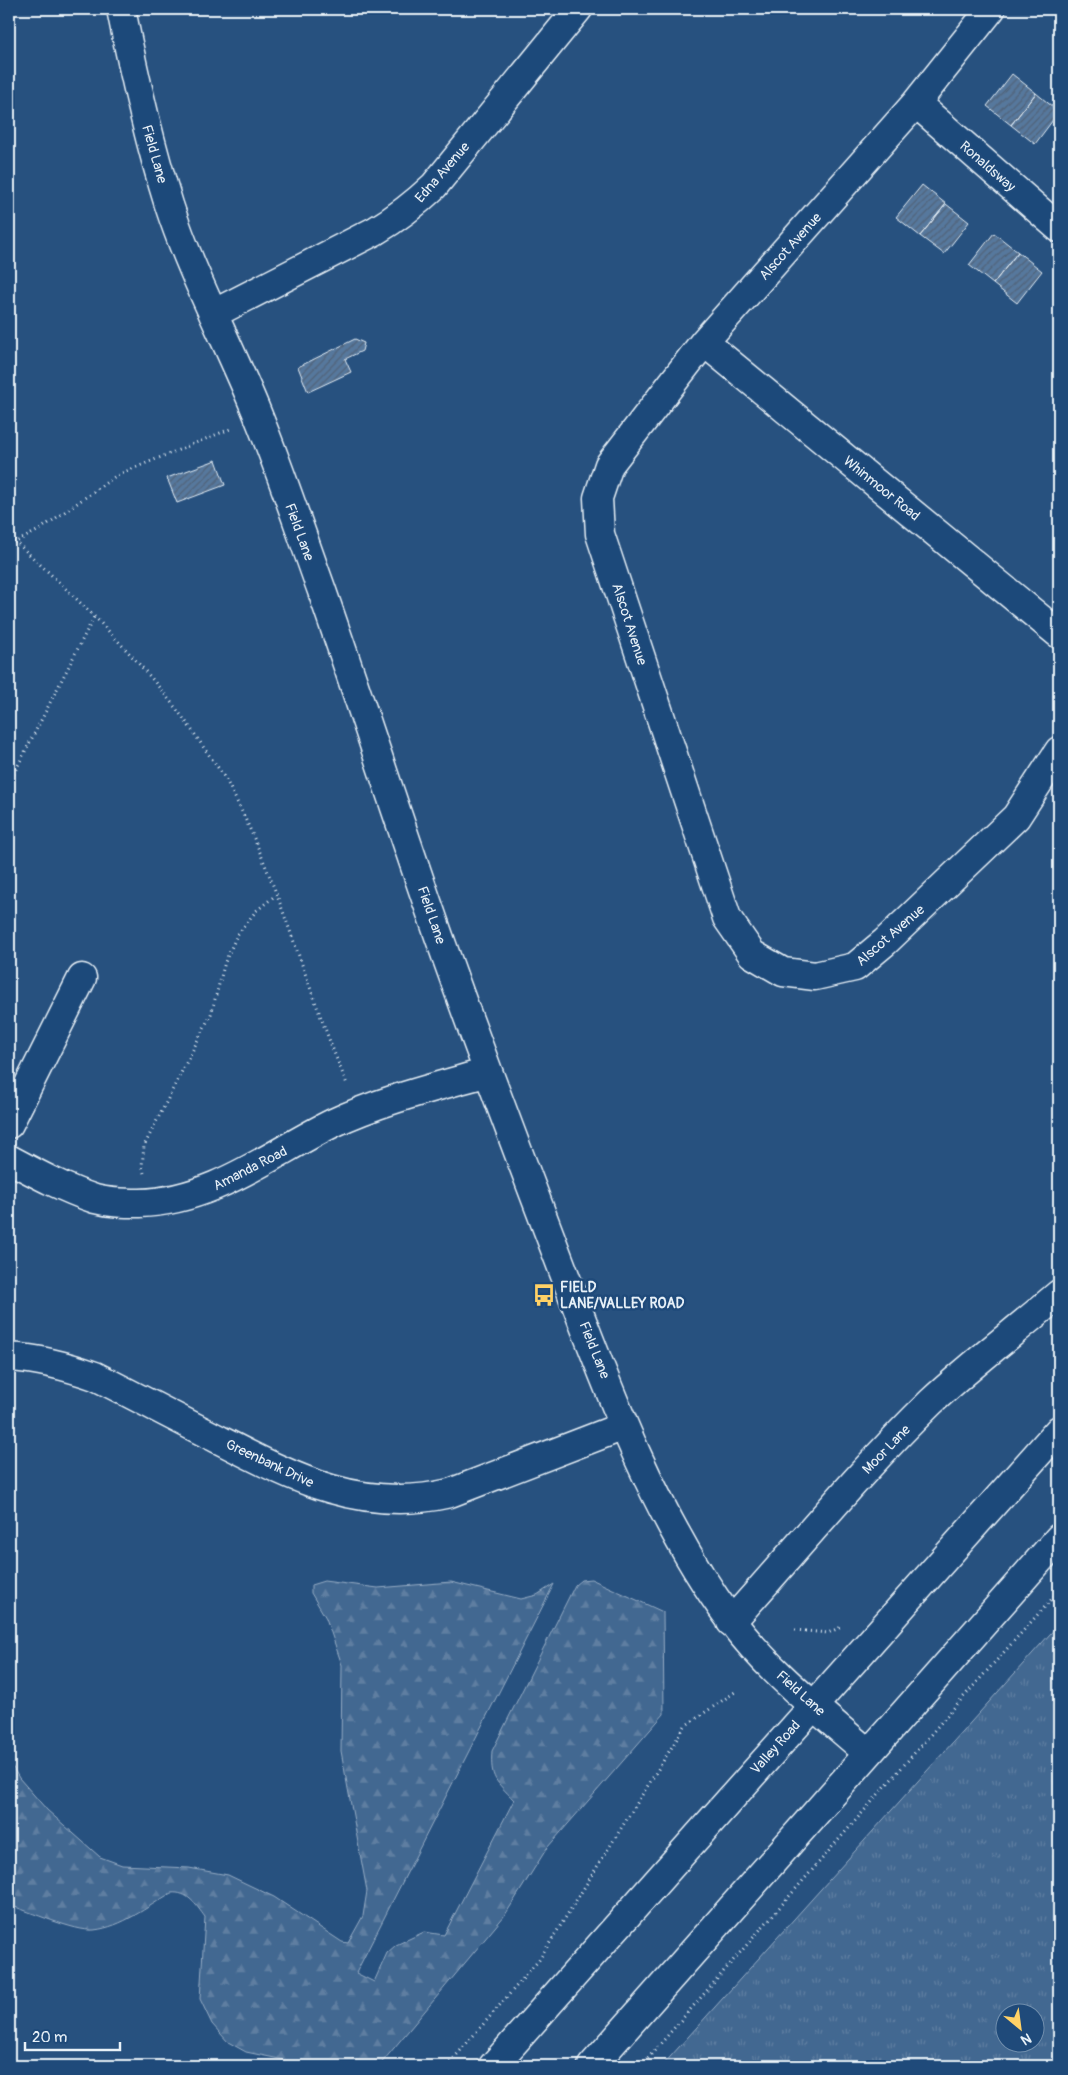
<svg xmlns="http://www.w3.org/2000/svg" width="1068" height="2075" viewBox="0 0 1068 2075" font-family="Pangolin,sans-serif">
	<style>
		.grass { fill: url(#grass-tufts); stroke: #96acc4; fill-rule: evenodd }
		.forest { fill: url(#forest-firs); stroke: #96acc4 }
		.building { fill: url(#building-hatch); stroke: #e8f1f8 }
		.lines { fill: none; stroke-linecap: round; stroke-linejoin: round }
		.minor-casing { stroke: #e8f1f8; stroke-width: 31 }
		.major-casing { stroke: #e8f1f8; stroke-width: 31 }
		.path { stroke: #e8f1f8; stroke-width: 3; stroke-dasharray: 1 4; stroke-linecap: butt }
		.minor { stroke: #1f4a7a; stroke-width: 28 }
		.major { stroke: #1f4a7a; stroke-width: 28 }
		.labels { text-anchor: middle; stroke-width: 5; stroke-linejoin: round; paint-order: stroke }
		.street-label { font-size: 14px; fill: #e8f1f8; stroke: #1f4a7a }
		.poi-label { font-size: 14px; font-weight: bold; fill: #e8f1f8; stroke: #1f4a7a; text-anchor: start }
	</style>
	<defs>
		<pattern id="grass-tufts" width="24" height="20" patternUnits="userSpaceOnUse" patternTransform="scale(1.25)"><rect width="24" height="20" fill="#436891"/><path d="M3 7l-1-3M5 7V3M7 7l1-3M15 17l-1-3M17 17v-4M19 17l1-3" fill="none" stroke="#5e7ea1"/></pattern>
		<pattern id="forest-firs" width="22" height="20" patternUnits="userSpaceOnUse" patternTransform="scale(1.25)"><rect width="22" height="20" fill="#436891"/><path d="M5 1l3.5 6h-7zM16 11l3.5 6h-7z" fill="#5e7ea1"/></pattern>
		<pattern id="building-hatch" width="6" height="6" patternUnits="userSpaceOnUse" patternTransform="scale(1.25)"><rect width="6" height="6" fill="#57789d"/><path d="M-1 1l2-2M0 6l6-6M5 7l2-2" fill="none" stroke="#4f6278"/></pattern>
	</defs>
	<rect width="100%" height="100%" fill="#27517f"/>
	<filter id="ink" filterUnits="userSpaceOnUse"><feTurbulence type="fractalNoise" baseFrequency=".02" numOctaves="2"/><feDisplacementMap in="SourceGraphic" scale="10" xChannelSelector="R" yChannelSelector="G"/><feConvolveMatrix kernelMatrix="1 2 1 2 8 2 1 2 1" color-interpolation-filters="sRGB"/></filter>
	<g filter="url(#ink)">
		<path class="grass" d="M 1059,1624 L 1059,2066 L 662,2066 ZM 1006,2012 L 1036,2012 L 1036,2042 L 1006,2042 Z"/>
		<path class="forest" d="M 591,1579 L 663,1612 L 664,1714 L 547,1848 L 505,1915 L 379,2066 L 313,2066 L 246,2052 L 228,2042 L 212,2024 L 200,1999 L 205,1917 C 196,1905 188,1891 171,1893 C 147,1907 122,1927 94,1930 C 75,1932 29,1911 9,1905 L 9,1761 L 19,1778 L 47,1810 L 100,1857 L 122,1865 L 189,1868 L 228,1875 L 274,1897 L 342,1942 L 348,1943 L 363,1916 L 367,1891 L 341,1751 L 342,1665 L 326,1618 L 311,1593 L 311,1585 L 324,1581 L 378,1588 L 451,1582 L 521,1599 L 537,1595 L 554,1584 L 356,1973 L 374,1982 L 387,1953 L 396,1945 L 424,1932 L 444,1935 L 514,1800 C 496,1781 490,1779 492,1751 L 575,1585 L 581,1580 Z"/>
		<path class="building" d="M 1012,74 L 1036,93 L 1011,125 L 987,106 Z
			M 1036,93 L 1059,112 L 1035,144 L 1011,125 Z
			M 922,185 L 946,204 L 920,236 L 896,217 Z
			M 946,204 L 969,222 L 944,254 L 920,236 Z
			M 994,233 L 1018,252 L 993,284 L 969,265 Z
			M 1018,252 L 1042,271 L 1017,303 L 993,284 Z
			M 355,339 L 364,343 L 362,351 L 345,359 L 351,372 L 308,392 L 298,367 Z
			M 216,460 L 225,485 L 177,503 L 167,478 Z"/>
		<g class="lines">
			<defs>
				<path id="minor" d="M 121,9 C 134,75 149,141 169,205 C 193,279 231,347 259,418 C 282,475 301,533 322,591 C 360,700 395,810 433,919 C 470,1026 510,1131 550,1236 C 599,1364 648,1508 730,1619 C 767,1670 820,1711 868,1753
					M 991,9 L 916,103 L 704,342 L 609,465 L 598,498 L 600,534 L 727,918 L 752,954 L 783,972 L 815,976 L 855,967 L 885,942 L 1016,817 L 1059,751
					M 916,103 L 1059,228
					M 213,314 L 375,231 C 397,218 415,204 434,186 L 578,9
					M 704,342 L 1059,634
					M 9,1124 L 82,978
					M 9,1159 C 37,1174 65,1189 95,1199 C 110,1203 124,1203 140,1203 C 213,1201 270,1154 333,1123 C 382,1100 436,1087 488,1072
					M 9,1357 C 39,1359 67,1366 95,1376 C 135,1396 174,1417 214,1437 C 292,1477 360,1514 450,1493 L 624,1426
					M 731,1622 C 798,1548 860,1471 931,1402 C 972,1364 1017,1330 1059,1294"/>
				<path id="major" d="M 493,2066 L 1059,1430
					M 592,2066 L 1059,1538"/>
			</defs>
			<use href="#minor" class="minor-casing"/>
			<use href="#major" class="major-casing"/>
			<path class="path" d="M 9,531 L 16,542 L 39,530 L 117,475 L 230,429
				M 9,543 L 16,542 C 83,604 151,668 202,745 C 210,757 220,769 227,782 C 278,878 305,985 347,1084
				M 9,783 L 94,617
				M 144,1173 L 142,1166 L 144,1146 L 211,1014 L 225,962 L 237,935 L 256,911 L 276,895
				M 795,1630 L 828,1633 L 841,1627
				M 447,2066 L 539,1960 L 685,1726 L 735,1692
				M 641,2066 L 959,1702 L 1059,1591"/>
			<use href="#minor" class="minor"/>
			<use href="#major" class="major"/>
		</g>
	</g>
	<defs>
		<symbol id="bus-bare" viewBox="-9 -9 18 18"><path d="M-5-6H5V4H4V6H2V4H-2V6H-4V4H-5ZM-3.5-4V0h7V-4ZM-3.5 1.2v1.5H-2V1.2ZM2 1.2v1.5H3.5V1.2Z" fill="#ffd166" stroke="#1f4a7a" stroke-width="2.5" paint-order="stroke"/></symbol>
	</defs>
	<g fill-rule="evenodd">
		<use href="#bus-bare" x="528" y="1279" width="32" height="32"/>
	</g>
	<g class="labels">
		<g class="street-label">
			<text transform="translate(155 154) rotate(74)" y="5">Field Lane</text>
			<text transform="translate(988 166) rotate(41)" y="5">Ronaldsway</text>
			<text transform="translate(442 172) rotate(-49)" y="5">Edna Avenue</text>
			<text transform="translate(790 246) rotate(-48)" y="5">Alscot Avenue</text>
			<text transform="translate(882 488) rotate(39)" y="5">Whinmoor Road</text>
			<text transform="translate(300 532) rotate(70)" y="5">Field Lane</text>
			<text transform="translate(630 624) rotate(72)" y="5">Alscot Avenue</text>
			<text transform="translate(432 915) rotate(71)" y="5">Field Lane</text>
			<text transform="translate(890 935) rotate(-41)" y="5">Alscot Avenue</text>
			<text transform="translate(250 1168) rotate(-27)" y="5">Amanda Road</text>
			<text transform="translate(595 1350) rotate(68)" y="5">Field Lane</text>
			<text transform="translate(886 1449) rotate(-46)" y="5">Moor Lane</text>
			<text transform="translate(270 1463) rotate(25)" y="5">Greenbank Drive</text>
			<text transform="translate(801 1693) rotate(42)" y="5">Field Lane</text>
			<text transform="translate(775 1747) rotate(-48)" y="5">Valley Road</text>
		</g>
		<g class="poi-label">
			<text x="560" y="1292">FIELD<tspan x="560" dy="16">LANE/VALLEY ROAD</tspan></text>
		</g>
	</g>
	<rect width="1068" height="2075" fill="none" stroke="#1f4a7a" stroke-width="30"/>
	<rect x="15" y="15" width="1038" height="2045" fill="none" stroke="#e8f1f8" stroke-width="2" filter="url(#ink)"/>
	<g transform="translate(1020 2028) rotate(151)"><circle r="24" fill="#1f4a7a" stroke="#6f8dac"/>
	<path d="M0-4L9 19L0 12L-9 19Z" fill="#ffd166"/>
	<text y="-8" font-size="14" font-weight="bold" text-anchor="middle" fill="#e8f1f8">N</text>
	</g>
	<path d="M25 2042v8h95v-8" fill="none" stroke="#e8f1f8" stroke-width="2.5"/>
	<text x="32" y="2042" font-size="15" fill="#e8f1f8" stroke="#1f4a7a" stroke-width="4" paint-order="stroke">20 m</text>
</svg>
